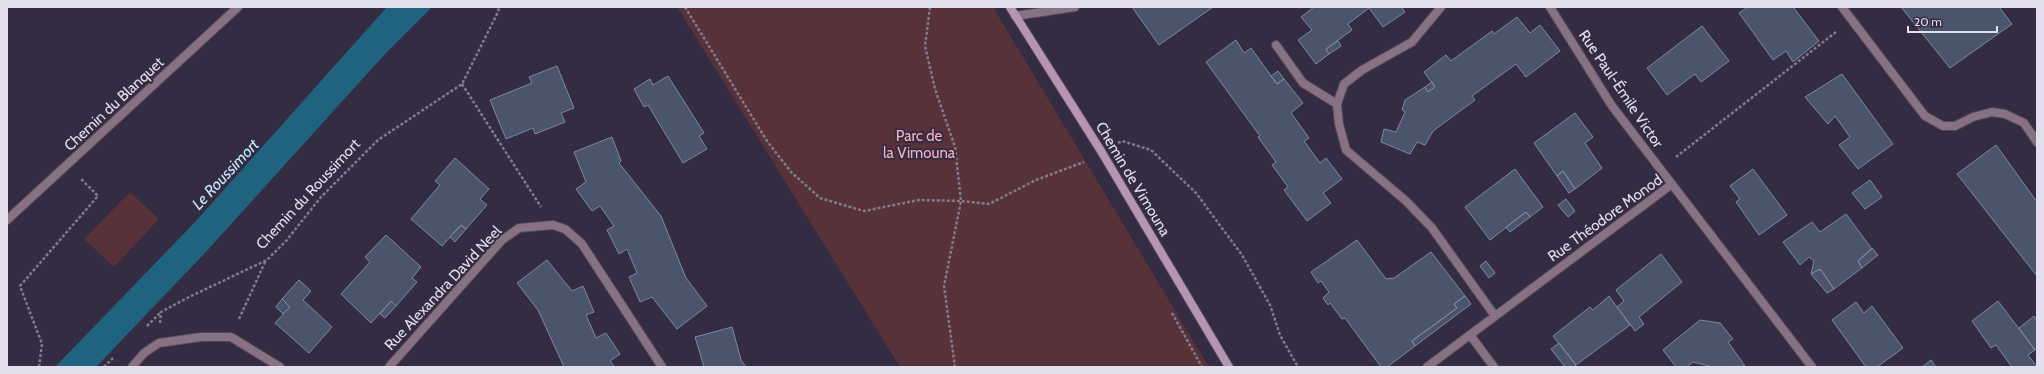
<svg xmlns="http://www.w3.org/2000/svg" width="2044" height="374" viewBox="0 0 2044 374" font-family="Cabin,sans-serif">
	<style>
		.green { fill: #583239 }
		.water { fill: #20637f }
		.building { fill: #4a556c; stroke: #7d89a2 }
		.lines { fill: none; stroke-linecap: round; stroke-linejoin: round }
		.street-casing { stroke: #50495e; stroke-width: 10 }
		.secondary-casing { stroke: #50495e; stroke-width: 10 }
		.path { stroke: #817a8d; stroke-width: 2.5; stroke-dasharray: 3 2; stroke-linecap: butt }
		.street { stroke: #877182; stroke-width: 8 }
		.secondary { stroke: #b795b0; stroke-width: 8 }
		.labels { text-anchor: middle; stroke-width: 4; stroke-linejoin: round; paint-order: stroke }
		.street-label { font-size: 15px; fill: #e3dfee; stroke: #342c42 }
		.park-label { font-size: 15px; fill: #fbb1bd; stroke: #342c42 }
		.water-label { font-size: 16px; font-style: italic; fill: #c5e8fa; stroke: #342c42 }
	</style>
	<rect width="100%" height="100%" fill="#342c42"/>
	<path class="green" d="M 677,7 L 993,7 L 1209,367 L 900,367 Z
		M 130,192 L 159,219 L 114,267 L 84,239 Z"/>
	<path class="water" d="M 387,7 L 432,7 L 385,54 L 204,254 L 96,367 L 55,367 L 196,221 Z"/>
	<path class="building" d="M 1132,7 L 1213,7 L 1159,45 Z
		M 1314,7 L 1401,7 L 1405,12 L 1383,27 L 1369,8 L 1348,24 L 1352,30 L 1326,49 L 1329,54 L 1316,64 L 1298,40 L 1312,30 L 1301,17 Z
		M 1748,7 L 1793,7 L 1819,41 L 1793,62 L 1786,51 L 1773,60 L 1739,13 Z
		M 1901,7 L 1999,7 L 2012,24 L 1950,68 Z
		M 1517,17 L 1530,33 L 1540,25 L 1560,51 L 1526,77 L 1516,64 L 1472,96 L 1475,100 L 1433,131 L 1425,145 L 1417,142 L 1410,154 L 1381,142 L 1384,129 L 1396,132 L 1405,112 L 1402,110 L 1405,100 L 1425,87 L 1428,92 L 1435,87 L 1424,72 L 1446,55 L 1451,61 L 1492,31 L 1494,34 Z
		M 1702,26 L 1729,61 L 1701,82 L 1695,74 L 1667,95 L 1647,68 Z
		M 1236,40 L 1244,53 L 1251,48 L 1277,84 L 1284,79 L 1303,103 L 1291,113 L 1309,138 L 1304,141 L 1320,163 L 1326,158 L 1342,179 L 1323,193 L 1331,203 L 1307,221 L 1284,190 L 1288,187 L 1272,165 L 1276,162 L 1258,137 L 1260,136 L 1206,62 Z
		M 1338,41 L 1341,46 L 1329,54 L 1326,49 Z
		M 557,66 L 574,108 L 561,113 L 565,122 L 535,134 L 533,128 L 506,139 L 490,100 L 532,83 L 529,77 Z
		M 1278,71 L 1284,79 L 1277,84 L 1271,76 Z
		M 1842,74 L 1893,144 L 1858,169 L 1839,145 L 1850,137 L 1835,116 L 1828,124 L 1805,97 Z
		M 668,76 L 704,133 L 699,136 L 707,149 L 683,163 L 648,105 L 644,107 L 634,89 L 650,79 L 653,85 Z
		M 1432,82 L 1435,87 L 1428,92 L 1425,87 Z
		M 1575,113 L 1593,137 L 1585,143 L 1602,168 L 1575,189 L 1563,171 L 1557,176 L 1534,143 Z
		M 612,137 L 621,161 L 619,163 L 661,216 L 686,278 L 707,306 L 677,329 L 652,297 L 640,302 L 629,277 L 637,273 L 627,249 L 619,254 L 607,230 L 614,226 L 600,206 L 592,211 L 576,189 L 586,182 L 574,152 Z
		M 1996,145 L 2037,202 L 2037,276 L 1957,174 Z
		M 455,158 L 489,189 L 480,199 L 487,205 L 466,229 L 461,225 L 442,246 L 411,219 L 440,185 L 435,181 Z
		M 1515,169 L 1543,207 L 1530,217 L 1526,212 L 1490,240 L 1465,207 Z
		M 1753,169 L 1787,215 L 1759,235 L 1736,202 L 1740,199 L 1730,186 Z
		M 1563,171 L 1575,189 L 1569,193 L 1557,176 Z
		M 1870,180 L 1882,197 L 1865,209 L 1852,193 Z
		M 1566,199 L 1575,211 L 1568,217 L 1558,205 Z
		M 1526,212 L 1530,217 L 1510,232 L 1506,227 Z
		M 1846,214 L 1872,249 L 1858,261 L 1862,268 L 1834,289 L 1820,269 L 1811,274 L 1814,261 L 1809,257 L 1800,265 L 1783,242 L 1812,222 L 1820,232 Z
		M 461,225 L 466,229 L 455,242 L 450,237 Z
		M 386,235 L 421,267 L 412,278 L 417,282 L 396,306 L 391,301 L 371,323 L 341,294 L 370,262 L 365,257 Z
		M 1357,240 L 1386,279 L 1394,278 L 1431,252 L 1465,296 L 1454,304 L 1457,308 L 1412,341 L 1415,346 L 1387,367 L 1381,367 L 1345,318 L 1342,319 L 1330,303 L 1328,305 L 1323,298 L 1329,292 L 1321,281 L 1318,283 L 1311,272 Z
		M 1872,248 L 1878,255 L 1862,268 L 1858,261 Z
		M 1661,254 L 1682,282 L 1639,317 L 1644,324 L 1635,331 L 1617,307 L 1624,301 L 1616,290 Z
		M 547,260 L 572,291 L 583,286 L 594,312 L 586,315 L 596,338 L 606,333 L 620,354 L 610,361 L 615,367 L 564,367 L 538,310 L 517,283 Z
		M 1486,261 L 1495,273 L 1489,278 L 1480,266 Z
		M 1820,269 L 1834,289 L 1827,293 L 1811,274 Z
		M 299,280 L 311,291 L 303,300 L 332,327 L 309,353 L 275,323 L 290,307 L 282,299 Z
		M 1465,296 L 1471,304 L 1415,346 L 1412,341 L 1457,308 L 1454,304 Z
		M 1609,296 L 1630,325 L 1576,365 L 1553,336 L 1590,307 L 1593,310 Z
		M 282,299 L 290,307 L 283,314 L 276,307 Z
		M 391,301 L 396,306 L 385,318 L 380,314 Z
		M 1998,301 L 2035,350 L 2028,355 L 2037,367 L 2012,367 L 1996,345 L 1991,348 L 1972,321 Z
		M 1856,302 L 1864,313 L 1872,306 L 1903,348 L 1877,367 L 1866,367 L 1832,320 Z
		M 2034,316 L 2037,321 L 2037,348 L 2035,350 L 2019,328 Z
		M 1700,320 L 1720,323 L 1733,339 L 1728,342 L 1745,366 L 1713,367 L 1693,362 L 1686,367 L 1676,367 L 1663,350 Z
		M 732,327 L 741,360 L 746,367 L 704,367 L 695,337 Z
		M 1559,343 L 1576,365 L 1574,367 L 1565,367 L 1551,349 Z
		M 1931,360 L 1936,367 L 1922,367 Z"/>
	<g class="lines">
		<defs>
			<path id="street" d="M 1441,7 L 1412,42 L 1362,70 L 1344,84 L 1337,104 L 1339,124 L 1346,150 L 1406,201 L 1432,228 L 1495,316
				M 1550,7 L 1612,106 L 1812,367
				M 1842,7 L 1925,116 L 1943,126 L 1955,126 L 1973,117 L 1992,112 L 2005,114 L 2024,123 L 2037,142
				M 1015,16 L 1075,7
				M 1276,45 L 1303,83 L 1337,104
				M 7,220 L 238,7
				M 1470,335 L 1494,367
				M 132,367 L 144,353 L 159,343 L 201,337 L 231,337 L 280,367
				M 389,367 L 502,240 L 519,228 L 553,225 L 565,229 L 582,244 L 662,367
				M 1427,367 L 1672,184"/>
			<path id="secondary" d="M 1010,7 L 1101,151 L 1229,367"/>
		</defs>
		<use href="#street" class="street-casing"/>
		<use href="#secondary" class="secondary-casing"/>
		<path class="path" d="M 685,7 L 767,141 L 791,172 L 820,198 L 864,211 L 919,200 L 961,201 L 989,204 L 1036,180 L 1084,162
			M 930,7 L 925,46 L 935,89 L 955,147 L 961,201 L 944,286 L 955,367
			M 462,84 L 541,207
			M 1118,143 L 1122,141 L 1151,150 L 1196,193 L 1242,255 L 1270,305 L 1280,335 L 1298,367
			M 1676,157 L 1836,32
			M 1172,313 L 1202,367
			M 239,319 L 266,260
			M 160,323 L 161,312 L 189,297 L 267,260 L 286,241 L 321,197 L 378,140 L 462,84 L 498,12 L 499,7
			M 147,326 L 160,313
			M 39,367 L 42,344 L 20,286 L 98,196 L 80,178
			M 104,367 L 113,358"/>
		<use href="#street" class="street"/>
		<use href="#secondary" class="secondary"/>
	</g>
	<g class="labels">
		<g class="street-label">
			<text transform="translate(1621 89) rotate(56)" y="5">Rue Paul-Émile Victor</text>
			<text transform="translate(114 104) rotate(-43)" y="5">Chemin du Blanquet</text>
			<text transform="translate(1133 179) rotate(59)" y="5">Chemin de Vimouna</text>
			<text transform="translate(308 194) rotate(-47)" y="5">Chemin du Roussimort</text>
			<text transform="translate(1605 218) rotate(-36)" y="5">Rue Théodore Monod</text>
			<text transform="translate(443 288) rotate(-47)" y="5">Rue Alexandra David Neel</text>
		</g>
		<g class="park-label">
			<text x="919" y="141">Parc de<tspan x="919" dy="17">la Vimouna</tspan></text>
		</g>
		<g class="water-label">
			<text transform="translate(225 174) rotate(-47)" y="6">Le Roussimort</text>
		</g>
	</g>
	<rect width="2044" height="374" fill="none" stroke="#e3dfee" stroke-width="16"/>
	<path d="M1908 26v6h89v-6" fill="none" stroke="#e3dfee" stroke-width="2"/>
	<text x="1914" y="26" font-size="12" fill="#e3dfee" stroke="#342c42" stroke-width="3" paint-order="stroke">20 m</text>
</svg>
